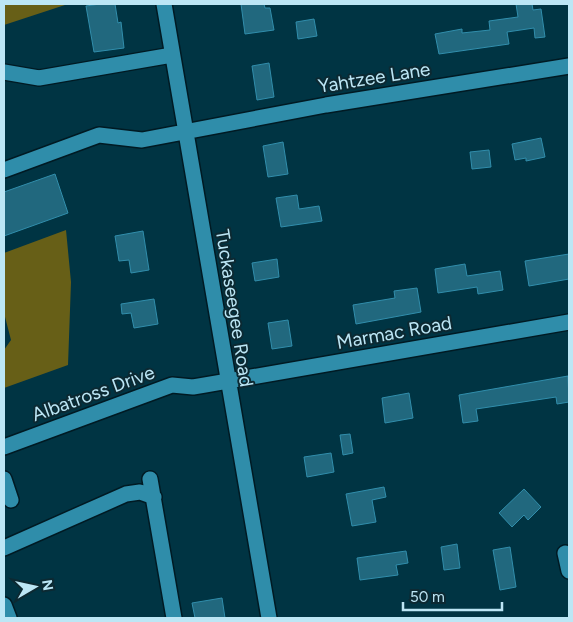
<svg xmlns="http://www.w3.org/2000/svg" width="573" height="622" viewBox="0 0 573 622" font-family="Figtree,sans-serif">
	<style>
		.forest { fill: #675f17 }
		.building { fill: #21687e; stroke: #318eac }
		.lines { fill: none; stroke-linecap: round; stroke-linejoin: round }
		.minor-casing { stroke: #001a23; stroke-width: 18 }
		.minor { stroke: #2f8daa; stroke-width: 15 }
		.labels { text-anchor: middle; stroke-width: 4; stroke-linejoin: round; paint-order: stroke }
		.street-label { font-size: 19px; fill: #bce6f5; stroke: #0c2932 }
	</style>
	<rect width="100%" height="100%" fill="#003443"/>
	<path class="forest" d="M 4,4 L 68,4 L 4,25 Z
		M 66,230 L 71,282 L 68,365 L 4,388 L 4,350 L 11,340 L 4,313 L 4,253 Z"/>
	<path class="building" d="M 100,4 L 115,4 L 118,23 L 121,22 L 124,48 L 94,52 L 86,6 Z
		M 241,4 L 264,4 L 265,8 L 270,8 L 274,30 L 245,34 Z
		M 516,4 L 532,4 L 533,10 L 541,9 L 545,37 L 535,38 L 534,28 L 507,32 L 509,44 L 439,54 L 435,34 L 462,29 L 462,33 L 490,30 L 489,21 L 518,17 Z
		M 314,19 L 317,36 L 298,39 L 296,22 Z
		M 269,63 L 274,97 L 257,100 L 252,66 Z
		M 541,138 L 545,157 L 526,161 L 526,158 L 515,160 L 512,144 Z
		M 283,142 L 288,174 L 268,177 L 263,146 Z
		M 489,150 L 491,167 L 472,169 L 470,152 Z
		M 55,174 L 68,213 L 4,236 L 4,192 Z
		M 297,195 L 299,209 L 319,206 L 322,221 L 281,227 L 276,198 Z
		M 143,231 L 149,270 L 131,273 L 129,260 L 119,261 L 115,236 Z
		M 569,254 L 569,279 L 529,286 L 525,261 Z
		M 277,259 L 279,277 L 255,281 L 252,263 Z
		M 465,264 L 467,276 L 500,271 L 503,290 L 478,294 L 477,287 L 438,293 L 435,269 Z
		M 417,288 L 421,312 L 356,324 L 353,305 L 395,298 L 394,291 Z
		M 154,299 L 158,324 L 134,328 L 131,313 L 122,314 L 121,304 Z
		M 288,320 L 292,346 L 272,349 L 268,323 Z
		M 568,376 L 569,402 L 557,404 L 556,397 L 476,409 L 478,421 L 463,423 L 459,395 Z
		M 409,393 L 413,418 L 385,423 L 382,398 Z
		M 350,434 L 353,453 L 343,455 L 340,435 Z
		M 331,453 L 334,472 L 307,477 L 304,457 Z
		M 384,487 L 386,497 L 372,500 L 376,522 L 352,526 L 346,494 Z
		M 524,489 L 541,507 L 528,520 L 524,515 L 512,527 L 499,513 Z
		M 457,544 L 460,568 L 444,570 L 441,547 Z
		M 510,547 L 516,587 L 500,590 L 493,550 Z
		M 406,551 L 408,563 L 396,565 L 398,575 L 360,580 L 357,558 Z
		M 222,598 L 225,618 L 195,618 L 192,603 Z"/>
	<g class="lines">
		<defs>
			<path id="minor" d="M 164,4 L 269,618
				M 4,72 L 39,78 L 172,55
				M 4,170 L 99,135 L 142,140 L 326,105 L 569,66
				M 4,447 L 172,385 L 193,387 L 205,385 L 569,322
				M 4,479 L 11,500
				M 150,479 L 174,618
				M 4,548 L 126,494 L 140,492 L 154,497
				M 565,553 L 569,571
				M 4,605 L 9,618"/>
		</defs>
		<use href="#minor" class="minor-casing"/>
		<use href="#minor" class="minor"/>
	</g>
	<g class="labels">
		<g class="street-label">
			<text transform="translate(374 77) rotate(-9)" y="7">Yahtzee Lane</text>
			<text transform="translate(235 308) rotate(81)" y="7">Tuckaseegee Road</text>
			<text transform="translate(394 332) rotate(-10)" y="7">Marmac Road</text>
			<text transform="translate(93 393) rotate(-20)" y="7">Albatross Drive</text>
		</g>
	</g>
	<rect width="573" height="622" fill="none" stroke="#bce6f5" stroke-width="10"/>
	<g transform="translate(35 587) rotate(81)" stroke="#0c2932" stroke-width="4" paint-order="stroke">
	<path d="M0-4L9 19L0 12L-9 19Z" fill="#bce6f5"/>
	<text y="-8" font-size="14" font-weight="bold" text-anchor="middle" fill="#bce6f5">N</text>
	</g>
	<path d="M403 602v8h99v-8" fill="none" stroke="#bce6f5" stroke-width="2.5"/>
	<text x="410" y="602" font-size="15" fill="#bce6f5" stroke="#0c2932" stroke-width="4" paint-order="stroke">50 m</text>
</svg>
